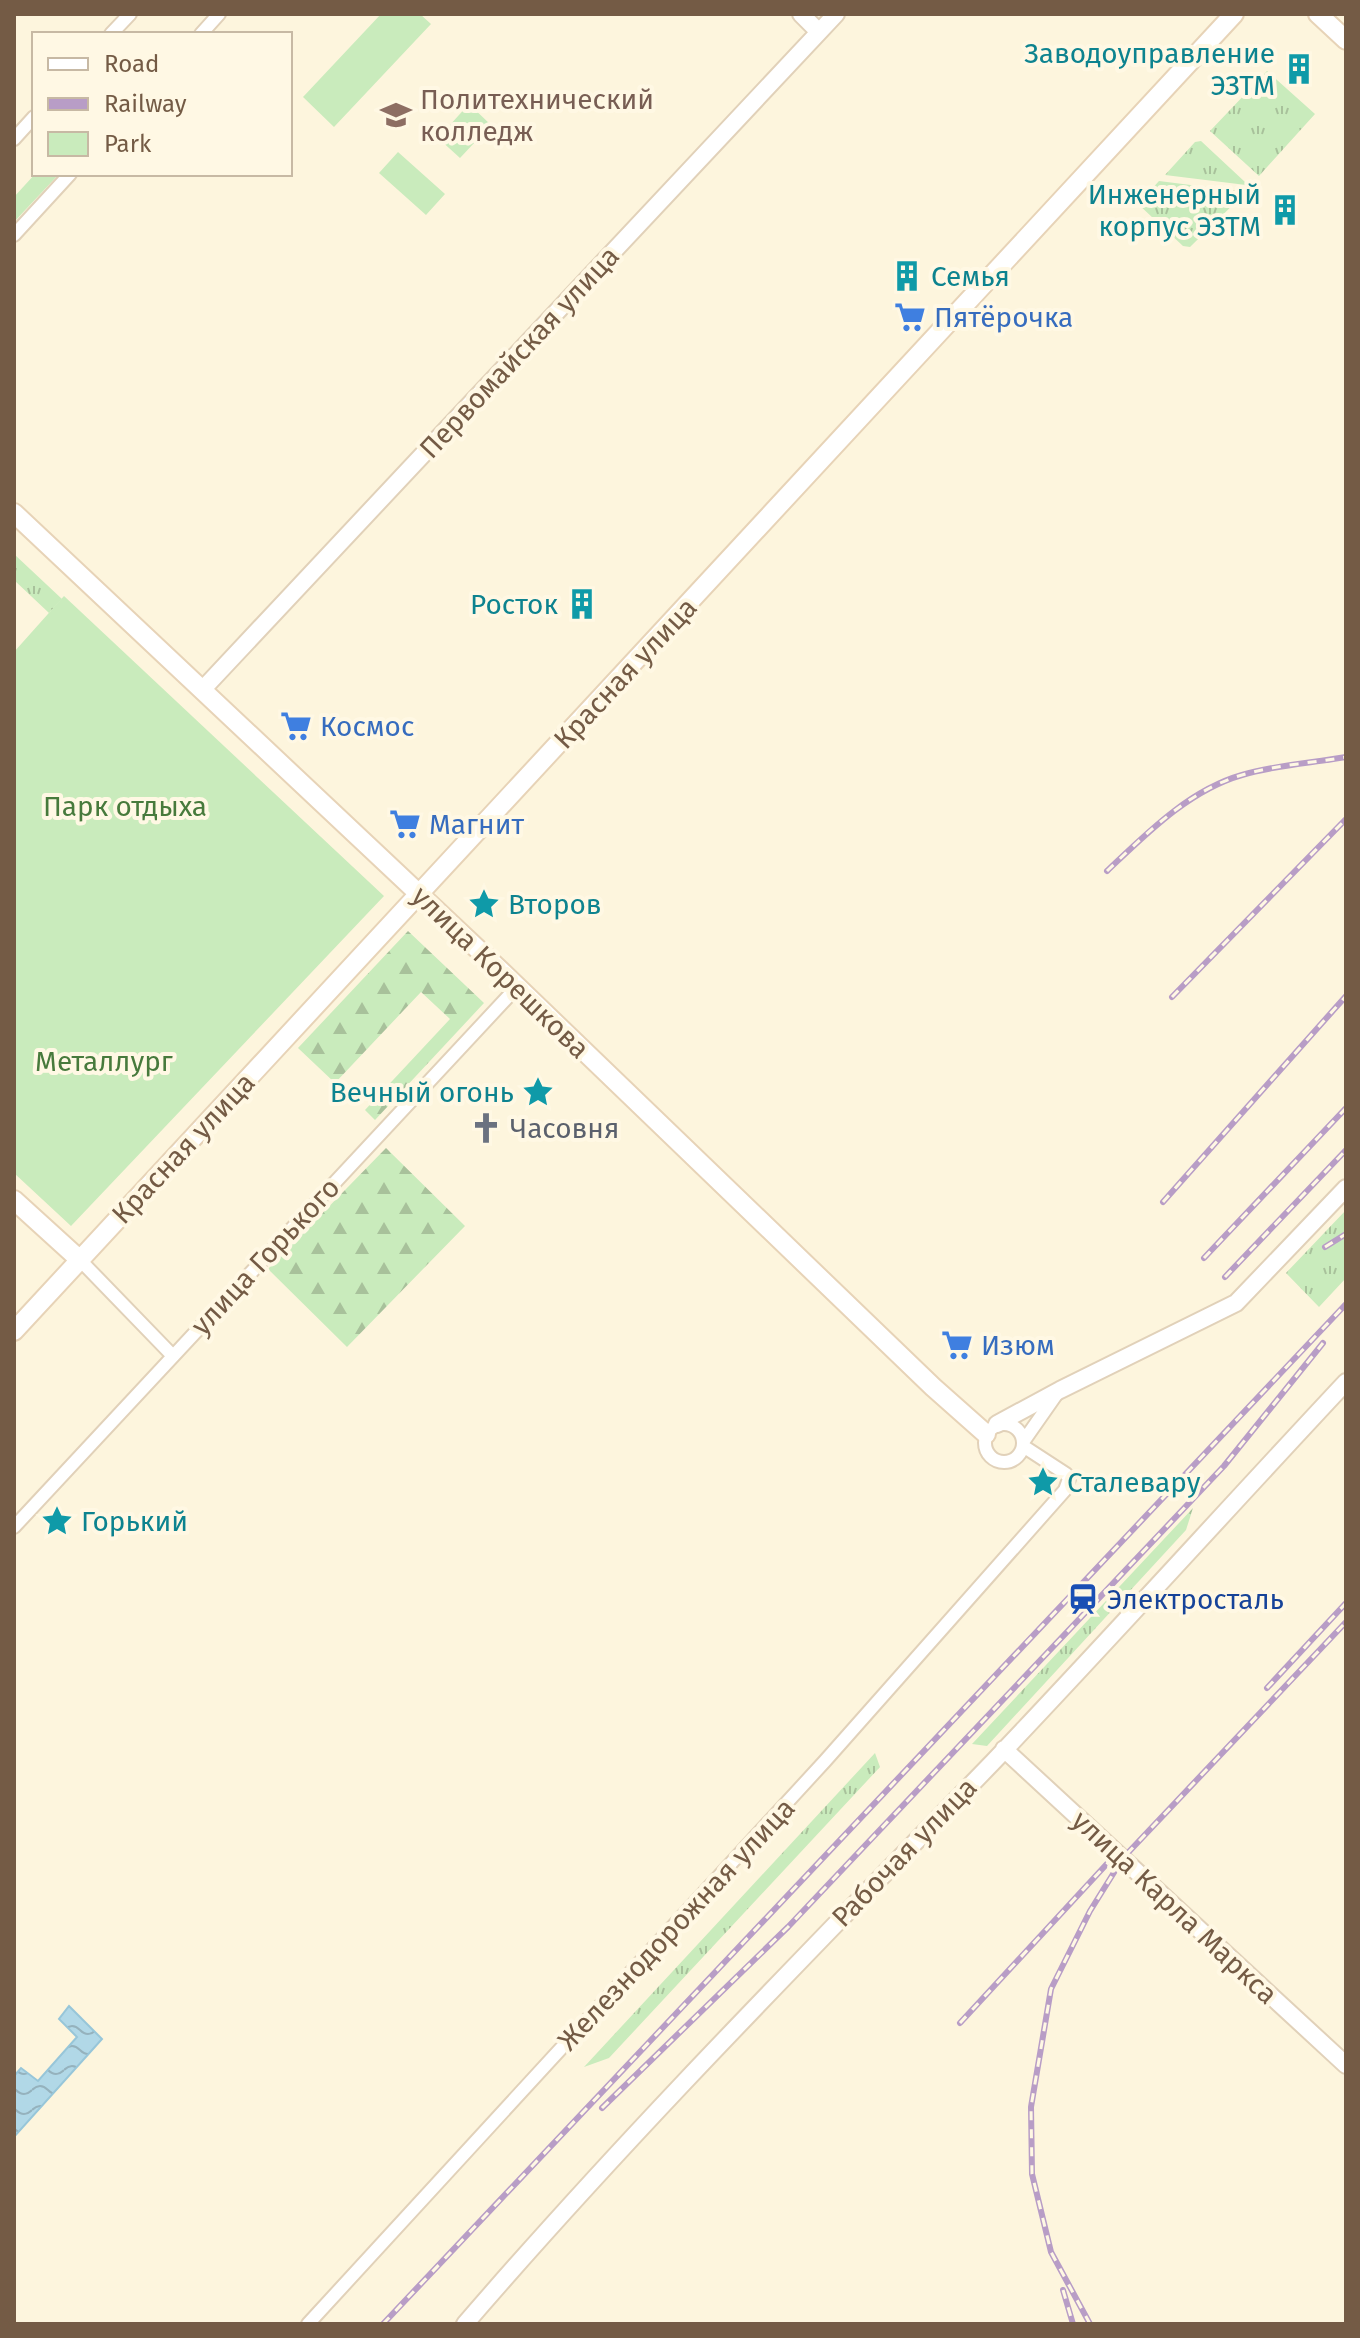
<svg xmlns="http://www.w3.org/2000/svg" width="1360" height="2338" viewBox="0 0 1360 2338" font-family="'Fira Sans',sans-serif">
	<style>
		.grass { fill: url(#grass-tufts) }
		.forest { fill: url(#forest-firs) }
		.park { fill: #c9ebbc }
		.water { fill: url(#water-waves); stroke: #97c6d9; stroke-width: 2 }
		.lines { fill: none; stroke-linecap: round; stroke-linejoin: round }
		.minor-casing { stroke: #e1d1b9; stroke-width: 16 }
		.tertiary-casing { stroke: #e1d1b9; stroke-width: 20 }
		.secondary-casing { stroke: #e7d3b7; stroke-width: 22 }
		.minor { stroke: #fff; stroke-width: 12 }
		.tertiary { stroke: #fff; stroke-width: 16 }
		.secondary { stroke: #fff; stroke-width: 18 }
		.rail-casing { stroke: #b89dc6; stroke-width: 6 }
		.rail { stroke: #fff8e4; stroke-width: 3; stroke-dasharray: 9; stroke-linecap: butt }
		.labels { text-anchor: middle; stroke-width: 8; stroke-linejoin: round; paint-order: stroke }
		.culture-label { font-size: 28px; fill: #0d838f; stroke: #fff8e4; text-anchor: end }
		.education-label { font-size: 28px; fill: #785e54; stroke: #fff8e4; text-anchor: start }
		.shop-label { font-size: 28px; fill: #366cbe; stroke: #fff8e4; text-anchor: start }
		.street-label { font-size: 28px; fill: #745b45; stroke: #fff8e4 }
		.park-label { font-size: 28px; fill: #477a3c; stroke: #fff8e4 }
		.worship-label { font-size: 28px; fill: #5b616d; stroke: #fff8e4; text-anchor: start }
		.transit-label { font-size: 28px; fill: #164399; stroke: #fff8e4; text-anchor: start }
	</style>
	<defs>
		<pattern id="grass-tufts" width="24" height="20" patternUnits="userSpaceOnUse" patternTransform="scale(2)"><rect width="24" height="20" fill="#c9ebbc"/><path d="M3 7l-1-3M5 7V3M7 7l1-3M15 17l-1-3M17 17v-4M19 17l1-3" fill="none" stroke="#a8c19b"/></pattern>
		<pattern id="forest-firs" width="22" height="20" patternUnits="userSpaceOnUse" patternTransform="scale(2)"><rect width="22" height="20" fill="#c9ebbc"/><path d="M5 1l3.5 6h-7zM16 11l3.5 6h-7z" fill="#a8c19b"/></pattern>
		<pattern id="water-waves" width="16" height="10" patternUnits="userSpaceOnUse" patternTransform="scale(2)"><rect width="16" height="10" fill="#b1d8e7"/><path d="M0 5q4-4 8 0t8 0" fill="none" stroke="#95b2bd"/></pattern>
	</defs>
	<rect width="100%" height="100%" fill="#fdf5dd"/>
	<path class="grass" d="M 1267,71 L 1315,114 L 1259,176 L 1210,131 Z
		M 1201,141 L 1245,182 L 1246,185 L 1165,175 L 1195,142 Z
		M 1159,181 L 1246,192 L 1190,247 L 1183,246 L 1138,204 Z
		M 14,554 L 62,599 L 49,613 L 14,580 Z
		M 1346,1210 L 1346,1278 L 1319,1307 L 1286,1273 Z
		M 1193,1508 L 1186,1530 L 987,1746 L 972,1744 Z
		M 875,1753 L 880,1767 L 609,2058 L 584,2067 Z"/>
	<path class="forest" d="M 408,931 L 484,1003 L 375,1120 L 365,1110 L 450,1019 L 421,992 L 335,1083 L 298,1048 Z
		M 386,1148 L 465,1226 L 347,1347 L 268,1269 Z"/>
	<path class="park" d="M 381,14 L 420,14 L 431,24 L 334,127 L 303,97 Z
		M 469,104 L 491,125 L 460,158 L 438,138 Z
		M 398,152 L 445,194 L 426,215 L 379,173 Z
		M 35,174 L 59,174 L 14,222 L 14,197 Z
		M 64,596 L 384,896 L 71,1226 L 14,1173 L 14,652 Z"/>
	<path class="water" d="M 69,2006 L 102,2039 L 14,2137 L 14,2076 L 21,2068 L 38,2081 L 77,2037 L 59,2019 Z"/>
	<g class="lines">
		<defs>
			<path id="minor" d="M 111,34 L 130,14
				M 201,34 L 219,14
				M 14,139 L 34,117
				M 14,235 L 70,174
				M 80,1260 L 172,1355
				M985 1443a19 19 0 1 1 38 0a19 19 0 1 1-38 0Z
				M 1023,1442 L 1058,1392
				M 14,1527 L 517,987
				M 308,2324 L 825,1761 L 1065,1490 L 1069,1479 L 1066,1474 L 1023,1446"/>
			<path id="tertiary" d="M 801,14 L 819,32
				M 203,689 L 836,14
				M 997,1424 L 1060,1390 L 1236,1303 L 1346,1188
				M 1004,1749 L 1346,2065
				M 465,2324 C 633,2129 814,1947 993,1762 C 1112,1637 1228,1508 1346,1382"/>
			<path id="secondary" d="M 1318,14 L 1346,40
				M 14,513 L 501,971 L 933,1387 L 986,1434
				M 14,1200 L 80,1260
				M 14,1331 L 1234,14"/>
		</defs>
		<use href="#minor" class="minor-casing"/>
		<use href="#tertiary" class="tertiary-casing"/>
		<use href="#secondary" class="secondary-casing"/>
		<use href="#minor" class="minor"/>
		<use href="#tertiary" class="tertiary"/>
		<use href="#secondary" class="secondary"/>
		<defs>
			<path id="rail" d="M 1107,871 C 1146,834 1189,790 1242,775 C 1275,765 1312,763 1346,757
				M 1172,997 L 1346,819
				M 1163,1202 L 1346,996
				M 1325,1247 L 1346,1234
				M 1204,1258 L 1346,1108
				M 1225,1277 L 1346,1150
				M 1267,1688 L 1346,1603
				M 960,2023 L 1116,1854
				M 602,2108 L 788,1927 L 1224,1466 L 1323,1343
				M 1063,2290 L 1073,2324
				M 383,2324 L 1346,1304
				M 1090,2324 L 1051,2252 L 1032,2174 L 1031,2107 L 1051,1989 L 1090,1911 L 1123,1858 L 1346,1622"/>
		</defs>
		<use href="#rail" class="rail-casing"/>
		<use href="#rail" class="rail"/>
	</g>
	<defs>
		<symbol id="building-bare" viewBox="-9 -9 18 18"><path d="M-4-6H4V6H1V3H-1V6H-4ZM-2.5-4.3h1.7v1.8h-1.7ZM.8-4.3h1.7v1.8H.8ZM-2.5-1h1.7V.8h-1.7ZM.8-1h1.7V.8H.8Z" fill="#0f9aa8" stroke="#fff8e4" stroke-width="2.5" paint-order="stroke"/></symbol>
		<symbol id="university-bare" viewBox="-9 -9 18 18"><path d="M0-5L7-2L0 1L-7-2ZM-4 1L0 2.5L4 1V4Q0 6-4 4Z" fill="#8d6e63" stroke="#fff8e4" stroke-width="2.5" paint-order="stroke"/></symbol>
		<symbol id="supermarket-bare" viewBox="-9 -9 18 18"><path d="M-6-5.5h2.5l.6 2H6L4.5 2H-2.5L-4.4-4H-6ZM-1.5 3.2a1.3 1.3 0 1 0 .1 0ZM3 3.2a1.3 1.3 0 1 0 .1 0Z" fill="#3f7fe0" stroke="#fff8e4" stroke-width="2.5" paint-order="stroke"/></symbol>
		<symbol id="sight-bare" viewBox="-9 -9 18 18"><path d="M0-6L1.8-2.2L6-1.7L2.9 1.2L3.7 5.4L0 3.3L-3.7 5.4L-2.9 1.2L-6-1.7L-1.8-2.2Z" fill="#0f9aa8" stroke="#fff8e4" stroke-width="2.5" paint-order="stroke"/></symbol>
		<symbol id="church-bare" viewBox="-9 -9 18 18"><path d="M-1.2-6h2.4v3.5h3.3v2.4h-3.3V6h-2.4V-.1h-3.3v-2.4h3.3Z" fill="#6b7280" stroke="#fff8e4" stroke-width="2.5" paint-order="stroke"/></symbol>
		<symbol id="station-bare" viewBox="-9 -9 18 18"><path d="M-3-6H3Q5-6 5-4V2Q5 4 3 4L4.5 6H3L1.5 4h-3L-3 6H-4.5L-3 4Q-5 4-5 2V-4Q-5-6-3-6ZM-3.5-4v3h7v-3ZM-3.5 1v1.5H-2V1ZM2 1v1.5H3.5V1Z" fill="#1a4fb4" stroke="#fff8e4" stroke-width="2.5" paint-order="stroke"/></symbol>
	</defs>
	<g fill-rule="evenodd">
		<use href="#building-bare" x="1277" y="47" width="44" height="44"/>
		<use href="#university-bare" x="374" y="93" width="44" height="44"/>
		<use href="#building-bare" x="1263" y="188" width="44" height="44"/>
		<use href="#building-bare" x="885" y="254" width="44" height="44"/>
		<use href="#supermarket-bare" x="888" y="295" width="44" height="44"/>
		<use href="#building-bare" x="560" y="582" width="44" height="44"/>
		<use href="#supermarket-bare" x="274" y="704" width="44" height="44"/>
		<use href="#supermarket-bare" x="383" y="802" width="44" height="44"/>
		<use href="#sight-bare" x="462" y="882" width="44" height="44"/>
		<use href="#sight-bare" x="516" y="1070" width="44" height="44"/>
		<use href="#church-bare" x="464" y="1106" width="44" height="44"/>
		<use href="#supermarket-bare" x="935" y="1323" width="44" height="44"/>
		<use href="#sight-bare" x="1021" y="1460" width="44" height="44"/>
		<use href="#sight-bare" x="35" y="1499" width="44" height="44"/>
		<use href="#station-bare" x="1061" y="1577" width="44" height="44"/>
	</g>
	<g class="labels">
		<g class="culture-label">
			<text x="1275" y="63">Заводоуправление<tspan x="1275" dy="32">ЭЗТМ</tspan></text>
			<text x="1261" y="204">Инженерный<tspan x="1261" dy="32">корпус ЭЗТМ</tspan></text>
			<text x="931" y="286" text-anchor="start">Семья</text>
			<text x="558" y="614">Росток</text>
			<text x="508" y="914" text-anchor="start">Второв</text>
			<text x="514" y="1102">Вечный огонь</text>
			<text x="1067" y="1492" text-anchor="start">Сталевару</text>
			<text x="81" y="1531" text-anchor="start">Горький</text>
		</g>
		<g class="education-label">
			<text x="420" y="109">Политехнический<tspan x="420" dy="32">колледж</tspan></text>
		</g>
		<g class="shop-label">
			<text x="934" y="327">Пятёрочка</text>
			<text x="320" y="736">Космос</text>
			<text x="429" y="834">Магнит</text>
			<text x="981" y="1355">Изюм</text>
		</g>
		<g class="street-label">
			<text transform="translate(519 352) rotate(-47)" y="10">Первомайская улица</text>
			<text transform="translate(625 673) rotate(-47)" y="10">Красная улица</text>
			<text transform="translate(501 972) rotate(44)" y="10">улица Корешкова</text>
			<text transform="translate(183 1148) rotate(-47)" y="10">Красная улица</text>
			<text transform="translate(265 1256) rotate(-47)" y="10">улица Горького</text>
			<text transform="translate(904 1852) rotate(-46)" y="10">Рабочая улица</text>
			<text transform="translate(1175 1907) rotate(43)" y="10">улица Карла Маркса</text>
			<text transform="translate(676 1924) rotate(-47)" y="10">Железнодорожная улица</text>
		</g>
		<g class="park-label">
			<text x="125" y="816">Парк отдыха</text>
			<text x="104" y="1071">Металлург</text>
		</g>
		<g class="worship-label">
			<text x="510" y="1138">Часовня</text>
		</g>
		<g class="transit-label">
			<text x="1107" y="1609">Электросталь</text>
		</g>
	</g>
	<rect width="1360" height="2338" fill="none" stroke="#745b45" stroke-width="32"/>
	<rect x="32" y="32" width="260" height="144" fill="#fff8e4" stroke="#c7b9a4" stroke-width="2"/>
	<rect x="48" y="58" width="40" height="12" fill="#ffffff" stroke="#c7b9a4" stroke-width="2"/>
	<text x="104" y="72" font-size="24" fill="#745b45">Road</text>
	<rect x="48" y="98" width="40" height="12" fill="#b89dc6" stroke="#c7b9a4" stroke-width="2"/>
	<text x="104" y="112" font-size="24" fill="#745b45">Railway</text>
	<rect x="48" y="132" width="40" height="24" fill="#c9ebbc" stroke="#c7b9a4" stroke-width="2"/>
	<text x="104" y="152" font-size="24" fill="#745b45">Park</text>
</svg>
